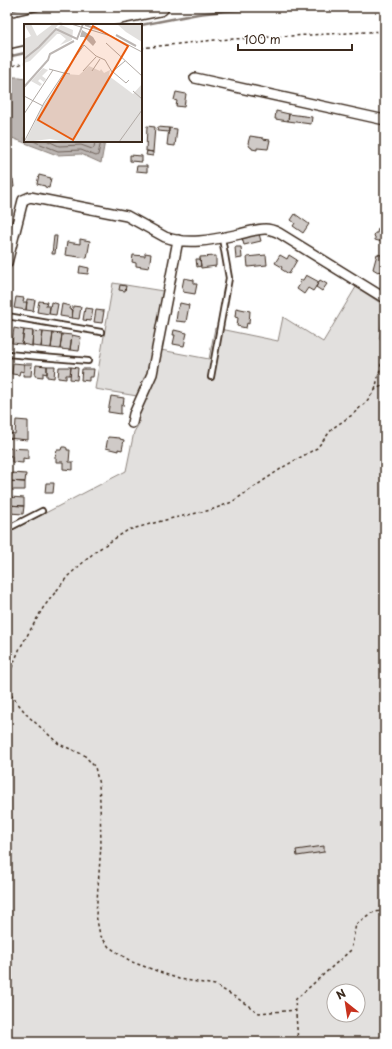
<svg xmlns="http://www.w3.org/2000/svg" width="392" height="1049" viewBox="0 0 392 1049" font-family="'Playpen Sans',sans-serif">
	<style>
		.green { fill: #e2e0de; stroke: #8e857e; fill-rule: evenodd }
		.water { fill: #bcb6b3; stroke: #887e77 }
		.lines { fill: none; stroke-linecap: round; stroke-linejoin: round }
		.shore { stroke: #6f625a; stroke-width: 1 }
		.stream { stroke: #887e77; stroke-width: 2.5 }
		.building { fill: #cfcac7; stroke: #3b2a1e }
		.service-casing { stroke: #3b2a1e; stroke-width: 8 }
		.minor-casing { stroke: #3b2a1e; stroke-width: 12 }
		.motorway-casing { stroke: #3b2a1e; stroke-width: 20 }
		.path { stroke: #3b2a1e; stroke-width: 1.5; stroke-dasharray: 3 3; stroke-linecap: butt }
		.service { stroke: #fff; stroke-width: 4.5 }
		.minor { stroke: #fff; stroke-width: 9 }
		.motorway { stroke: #fff; stroke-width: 17 }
		.inset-river { fill: none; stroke: #bcb6b3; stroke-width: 2 }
		.inset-road { fill: none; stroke: #b1aaa5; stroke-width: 1 }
		.view { fill: #e8590c; fill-opacity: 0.15; stroke: #e8590c; stroke-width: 2 }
		.inset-edge { fill: none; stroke: #3b2a1e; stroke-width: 2 }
	</style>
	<rect width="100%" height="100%" fill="#fff"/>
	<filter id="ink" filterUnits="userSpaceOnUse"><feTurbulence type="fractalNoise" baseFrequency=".025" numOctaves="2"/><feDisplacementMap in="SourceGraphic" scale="8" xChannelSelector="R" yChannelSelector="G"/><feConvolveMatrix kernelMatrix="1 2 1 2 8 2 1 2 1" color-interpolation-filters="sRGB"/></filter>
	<g filter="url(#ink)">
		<path class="green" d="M 113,283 L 163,291 L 149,370 L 137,396 L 95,389 Z
			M 356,287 L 385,306 L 379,339 L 385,340 L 385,1042 L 7,1042 L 7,533 L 126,471 L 134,432 L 140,422 L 137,421 L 138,416 L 157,371 L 161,350 L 209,359 L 215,328 L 278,341 L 283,317 L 323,342 ZM 334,991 L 358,991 L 358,1015 L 334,1015 Z"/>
		<path class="water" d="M 7,77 L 20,77 L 25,78 L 25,141 L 105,141 L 101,163 L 81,154 L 57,155 L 12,138 L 7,137 Z"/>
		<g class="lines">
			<path class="shore" d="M 33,141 L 58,151 L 81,150 L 96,156 L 98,155 L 101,141
				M 48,141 L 59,146 L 81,145 L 92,149 L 94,148 L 95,141"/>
			<path class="stream" d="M 7,11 L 26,7
				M 141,25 L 198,14 L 225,11 L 313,7
				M 7,57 L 25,53"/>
		</g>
		<path class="building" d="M 176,92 L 186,94 L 184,107 L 176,106 L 177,101 L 174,100 Z
			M 276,111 L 289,114 L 288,121 L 275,119 Z
			M 289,114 L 312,117 L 311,124 L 288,121 Z
			M 147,126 L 155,127 L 153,152 L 146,151 Z
			M 158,127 L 169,128 L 169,132 L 157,131 Z
			M 169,128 L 177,129 L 175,146 L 167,145 Z
			M 250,136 L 263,138 L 263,139 L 270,140 L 268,149 L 257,148 L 257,150 L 252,149 L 252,148 L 250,147 L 248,143 Z
			M 147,151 L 153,152 L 153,156 L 146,155 Z
			M 130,155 L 142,156 L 142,162 L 130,161 Z
			M 137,166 L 147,166 L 147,172 L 136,171 Z
			M 39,175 L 51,178 L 49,188 L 45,187 L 45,186 L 37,184 Z
			M 13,179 L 14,187 L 7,188 L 7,180 Z
			M 295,214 L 309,224 L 303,233 L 293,226 L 295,223 L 291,220 Z
			M 378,228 L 385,230 L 385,244 L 382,242 L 375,240 L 375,237 L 374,236 L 375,233 L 377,233 Z
			M 259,234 L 261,241 L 244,245 L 242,238 Z
			M 54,236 L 57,236 L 55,254 L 52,254 Z
			M 80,239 L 90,241 L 87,258 L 65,255 L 67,242 L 80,244 Z
			M 235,247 L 241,247 L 242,258 L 236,259 Z
			M 145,253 L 151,254 L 149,268 L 136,266 L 136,263 L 132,262 L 133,255 L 145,256 Z
			M 377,254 L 385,256 L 384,260 L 385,260 L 384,264 L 385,264 L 382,272 L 379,271 L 378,272 L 373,269 Z
			M 266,255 L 267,265 L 248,267 L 247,257 Z
			M 280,255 L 287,259 L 289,255 L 297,260 L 289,274 L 281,269 L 282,267 L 275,263 Z
			M 216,256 L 216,266 L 201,268 L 200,257 Z
			M 196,259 L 200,259 L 201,266 L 197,267 Z
			M 80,266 L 89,268 L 88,274 L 79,273 Z
			M 306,275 L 319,282 L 313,291 L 308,288 L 304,294 L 297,289 L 300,284 L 299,282 L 301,280 L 303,280 Z
			M 184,278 L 194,280 L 194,284 L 197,284 L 195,294 L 183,292 L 183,288 L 182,288 Z
			M 320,280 L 327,284 L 322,291 L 316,287 Z
			M 120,285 L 126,286 L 125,291 L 119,290 Z
			M 16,297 L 24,298 L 23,302 L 27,302 L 26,310 L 14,308 Z
			M 27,299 L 35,300 L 33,311 L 26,310 Z
			M 39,301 L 47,302 L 46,306 L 50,306 L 49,314 L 37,312 Z
			M 51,302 L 58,304 L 56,315 L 49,314 Z
			M 180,303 L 189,305 L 186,322 L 176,321 L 178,307 L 179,307 Z
			M 62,304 L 70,306 L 69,309 L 73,310 L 72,318 L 60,316 Z
			M 73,306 L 81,307 L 79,319 L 72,318 Z
			M 85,308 L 93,309 L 91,321 L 83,320 Z
			M 236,308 L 250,311 L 249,324 L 247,323 L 246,328 L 237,326 L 238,318 L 235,317 Z
			M 96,310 L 104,311 L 102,323 L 94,322 Z
			M 14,328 L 24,330 L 22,344 L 12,343 Z
			M 24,330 L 33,331 L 32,346 L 22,344 Z
			M 174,330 L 187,333 L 184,346 L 173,344 L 175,335 L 173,335 Z
			M 33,331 L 43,332 L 41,347 L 32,346 Z
			M 43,332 L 53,333 L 51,348 L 41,347 Z
			M 53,333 L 62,334 L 60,349 L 51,348 Z
			M 62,334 L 72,335 L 70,350 L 60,349 Z
			M 72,335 L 81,337 L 79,351 L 70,350 Z
			M 13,363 L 24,364 L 24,372 L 20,371 L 19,375 L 12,374 Z
			M 24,364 L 32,364 L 31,376 L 23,376 Z
			M 36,365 L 47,366 L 47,374 L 43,373 L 43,377 L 35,376 Z
			M 47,366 L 55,366 L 54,378 L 47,377 Z
			M 59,367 L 71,367 L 70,375 L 66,375 L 66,379 L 58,378 Z
			M 71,367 L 78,368 L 77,380 L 70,379 Z
			M 82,369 L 94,369 L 93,377 L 89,377 L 89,381 L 81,380 Z
			M 111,396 L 124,398 L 123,406 L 121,405 L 121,414 L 108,412 Z
			M 16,420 L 28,421 L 28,440 L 7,438 L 7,433 L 15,434 Z
			M 108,437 L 120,438 L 120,439 L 124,440 L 122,450 L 118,449 L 118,451 L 106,448 Z
			M 62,447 L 65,447 L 67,448 L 67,450 L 70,450 L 69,462 L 73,462 L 73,470 L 63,469 L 63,462 L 56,462 L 56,459 L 55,458 L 55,456 L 56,455 L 57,450 L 61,450 Z
			M 7,448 L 28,449 L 28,459 L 23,458 L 23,463 L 12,462 L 12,456 L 7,456 Z
			M 12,473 L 26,474 L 25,482 L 8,481 L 8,477 L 11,477 Z
			M 8,481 L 25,482 L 25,490 L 11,490 L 11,486 L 7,486 Z
			M 46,483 L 54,483 L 53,493 L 45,493 Z
			M 10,497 L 24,498 L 24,506 L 7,505 L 7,500 L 10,501 Z
			M 7,505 L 24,506 L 23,514 L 9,513 L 10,510 L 7,510 Z
			M 324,846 L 324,852 L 297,856 L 296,850 Z"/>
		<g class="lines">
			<defs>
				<path id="service" d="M 7,316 L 101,332
					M 7,354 L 88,361
					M 211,377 L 229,278 L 222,238
					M 7,529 L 42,511"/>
				<path id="minor" d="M 195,78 L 385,120
					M 7,263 L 22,204 L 23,200 L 30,197 L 127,216 L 165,237 C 189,246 216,239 240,234 C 248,232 257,229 265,229 C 269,229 275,231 279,233 L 381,296 L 385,297
					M 132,423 L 134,414 L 152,374 L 178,240"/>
				<path id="motorway" d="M 71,25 L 160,7
					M 7,27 L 95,7
					M 7,40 L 25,36"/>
			</defs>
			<use href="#service" class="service-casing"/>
			<use href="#minor" class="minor-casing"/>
			<use href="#motorway" class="motorway-casing"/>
			<path class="path" d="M 141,48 L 215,40 L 385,31
				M 7,67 L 25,63
				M 375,390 L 382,361 L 385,337
				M 7,679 L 20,648 L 43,608 L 68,576 L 96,551 L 128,530 L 169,519 L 211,510 L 232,502 L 285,466 L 317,448 L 333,428 L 352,415 L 366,402 L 375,390 L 385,384
				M 7,690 L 28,716 L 59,744 L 84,755 L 95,767 L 99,785 L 100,801 L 101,845 L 96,915 L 100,935 L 109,947 L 132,962 L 179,979 L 215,985 L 237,998 L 259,1013 L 296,1010
				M 298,1042 L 295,1000 L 351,950 L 356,924 L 371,913 L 385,910"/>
			<use href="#service" class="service"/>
			<use href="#minor" class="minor"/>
			<use href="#motorway" class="motorway"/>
		</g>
	</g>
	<g transform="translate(24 24)">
		<rect width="118" height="118" fill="#fff"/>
		<path d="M 0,0 L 7,0 L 13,12 L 29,0 L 35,0 L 23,13 L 21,17 L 37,1 L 49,6 L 48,16 L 36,21 L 42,15 L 36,10 L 33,10 L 6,37 L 0,39 L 0,15 L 7,12 ZM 93,0 L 118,0 L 118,18 L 102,8 ZM 65,42 L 76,47 L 77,45 L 80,49 L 86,46 L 85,52 L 109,70 L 118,60 L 118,118 L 43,118 L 26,115 L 1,118 L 19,82 L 41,50 L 55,51 ZM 19,44 L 24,46 L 18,52 L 22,55 L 20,58 L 16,55 L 14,57 L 18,60 L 16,62 L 7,57 Z" fill="#e2e0de"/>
		<path d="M 58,6 L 69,13 L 72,18 L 69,22 L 60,13 L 56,13 Z" fill="#bcb6b3"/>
		<path class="inset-river" d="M 61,1 L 79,7M 92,11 L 112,22M 0,35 L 15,23 L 32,5 L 53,15 L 59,0M 0,63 L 24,36 L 26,30 L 50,17"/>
		<path class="inset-road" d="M 47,0 L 87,12 L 118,28M 82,19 L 118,52M 59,47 L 72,33M 68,47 L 76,35M 89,48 L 102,59 L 105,56M 46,50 L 40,49 L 60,21 L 72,32 L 81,36 L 88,48 L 101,37M 109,67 L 118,75M 0,72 L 19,82M 0,90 L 29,46M 0,118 L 20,79 L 40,49 L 25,45M 20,118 L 41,118M 95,118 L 118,86"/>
		<path class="view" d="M 69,2 L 104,22 L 49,116 L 14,96 Z"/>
		<rect width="118" height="118" class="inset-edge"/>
	</g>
	<rect width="392" height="1049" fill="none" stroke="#fff" stroke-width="24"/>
	<rect x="12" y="12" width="368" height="1025" fill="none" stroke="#3b2a1e" stroke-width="1.5" filter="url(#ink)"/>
	<g transform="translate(346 1003) rotate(330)"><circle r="19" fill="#ffffff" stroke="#b1aaa5"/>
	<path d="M0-3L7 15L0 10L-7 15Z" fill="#c8321e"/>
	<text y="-6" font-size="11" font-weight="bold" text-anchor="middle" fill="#3b2a1e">N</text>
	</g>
	<path d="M238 44v6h114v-6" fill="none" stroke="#3b2a1e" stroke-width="2"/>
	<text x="244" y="44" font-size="12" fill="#3b2a1e" stroke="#ffffff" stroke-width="3" paint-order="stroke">100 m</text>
</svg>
